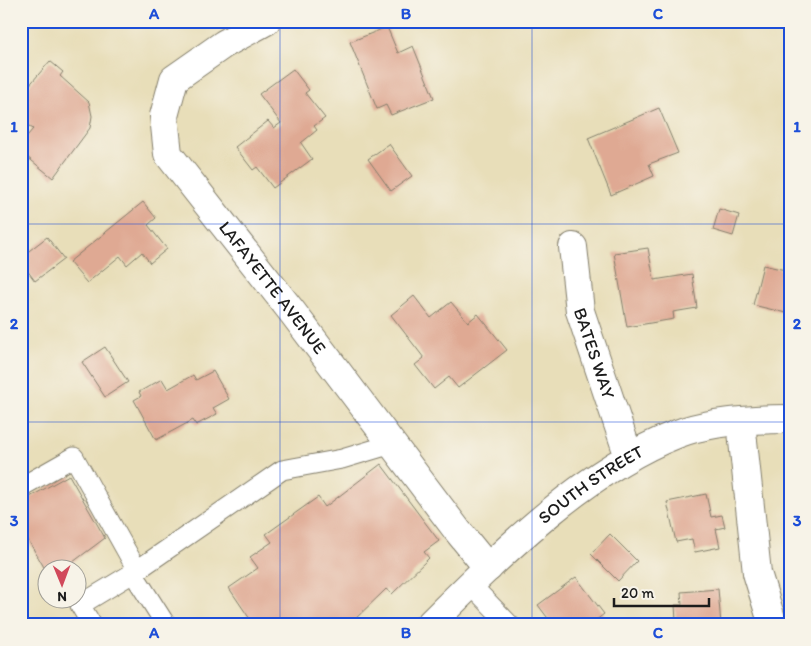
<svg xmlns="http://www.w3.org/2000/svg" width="811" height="646" viewBox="0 0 811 646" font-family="Itim,sans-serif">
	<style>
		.building { fill: #dfa993 }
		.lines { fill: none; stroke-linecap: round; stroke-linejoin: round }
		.service-casing { stroke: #827d6a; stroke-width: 21 }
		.minor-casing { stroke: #827d6a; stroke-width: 30 }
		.secondary-casing { stroke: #827d6a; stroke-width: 30 }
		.service { stroke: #fff; stroke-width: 19 }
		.minor { stroke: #fff; stroke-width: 28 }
		.secondary { stroke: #fff; stroke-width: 28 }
		.grid { fill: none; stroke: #1d4ed8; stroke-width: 1; stroke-opacity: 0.55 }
		.labels { text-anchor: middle; stroke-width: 5; stroke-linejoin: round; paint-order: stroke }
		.street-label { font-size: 18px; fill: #1c1c1c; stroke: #f7f3e8 }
		.neatline { fill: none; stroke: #1d4ed8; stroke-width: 2 }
		.grid-label { font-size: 16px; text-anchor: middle; font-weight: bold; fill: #1d4ed8 }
	</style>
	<rect width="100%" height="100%" fill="#f7f3e8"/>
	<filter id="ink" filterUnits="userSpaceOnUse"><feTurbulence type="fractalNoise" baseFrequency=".02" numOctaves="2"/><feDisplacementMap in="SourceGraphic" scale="10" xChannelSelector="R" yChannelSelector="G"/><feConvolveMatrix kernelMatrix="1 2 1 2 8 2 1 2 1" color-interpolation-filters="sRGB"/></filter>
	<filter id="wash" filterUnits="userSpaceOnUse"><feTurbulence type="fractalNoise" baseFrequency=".0096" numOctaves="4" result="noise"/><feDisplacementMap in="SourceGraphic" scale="20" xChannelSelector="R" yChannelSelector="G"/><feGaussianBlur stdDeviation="1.12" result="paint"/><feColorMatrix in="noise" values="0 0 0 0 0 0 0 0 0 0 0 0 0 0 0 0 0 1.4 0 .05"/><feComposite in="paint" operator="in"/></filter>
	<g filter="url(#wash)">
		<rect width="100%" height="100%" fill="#e8deb9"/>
		<g id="blocks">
			<path class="building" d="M 387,27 L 398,53 L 413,46 L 434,98 L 391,115 L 386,105 L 377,109 L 350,42 Z
				M 50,61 L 63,72 L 60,76 L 89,102 L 92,116 L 90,128 L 53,178 L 21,152 L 21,143 L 33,129 L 21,120 L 26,114 L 21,110 L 21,95 Z
				M 293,69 L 309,90 L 305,93 L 325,118 L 314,126 L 317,130 L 301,143 L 312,159 L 273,188 L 257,167 L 253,170 L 235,147 L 268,121 L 274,128 L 281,123 L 259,94 Z
				M 659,108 L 678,153 L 649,164 L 654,176 L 611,195 L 588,138 Z
				M 389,144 L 412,176 L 391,191 L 368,159 Z
				M 143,202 L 156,218 L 148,225 L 167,249 L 150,263 L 142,252 L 127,265 L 120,256 L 87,283 L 69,262 Z
				M 719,209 L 739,215 L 733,236 L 713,230 Z
				M 47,237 L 64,259 L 35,281 L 21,262 L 21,257 Z
				M 648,248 L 654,280 L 692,274 L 697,308 L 673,312 L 674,319 L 627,327 L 614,253 Z
				M 763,265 L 790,271 L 790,314 L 753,305 Z
				M 414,296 L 431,318 L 451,302 L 468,322 L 478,314 L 507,350 L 458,388 L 449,377 L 434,389 L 415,365 L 424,358 L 391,315 Z
				M 105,347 L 128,382 L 105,397 L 82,362 Z
				M 213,371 L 229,399 L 213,408 L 217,414 L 196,425 L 193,420 L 156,440 L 134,400 L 141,396 L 139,392 L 162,379 L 168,389 L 193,375 L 196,380 Z
				M 381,464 L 439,541 L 424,552 L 429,558 L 392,594 L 386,589 L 349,625 L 254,625 L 229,588 L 258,568 L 250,557 L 272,542 L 266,534 L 318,497 L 325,507 Z
				M 69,475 L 105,538 L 65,568 L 48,568 L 48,574 L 21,528 L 21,502 Z
				M 706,494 L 711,517 L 722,515 L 725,527 L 716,529 L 720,547 L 695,552 L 692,539 L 676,542 L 667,502 Z
				M 610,534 L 637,561 L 618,581 L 591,554 Z
				M 576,577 L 604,614 L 590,625 L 553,625 L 538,605 Z
				M 718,589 L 721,625 L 684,625 L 684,621 L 676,621 L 675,605 L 682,605 L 681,592 Z"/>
		</g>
	</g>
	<g filter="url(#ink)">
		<use href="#blocks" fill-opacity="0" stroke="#827d6a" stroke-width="1"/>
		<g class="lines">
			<defs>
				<path id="service" d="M 21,487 L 74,457 L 137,570
					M 133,573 L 282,470 L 342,459 L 392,444
					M 471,585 L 510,625
					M 92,625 L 80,605 L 133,573 L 166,625"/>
				<g id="minor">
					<path id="s1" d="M 266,21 L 224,44 L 174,79 L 164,116 L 168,154 L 293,313 L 457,530 L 488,568"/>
					<path id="s2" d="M 573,247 L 580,311 L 629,457"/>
					<path d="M 741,422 L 757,573 L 773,625"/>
				</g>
				<g id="secondary">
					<path id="s3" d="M 429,625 C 500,555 584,470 677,434 C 710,421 755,419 790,419"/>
				</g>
			</defs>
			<use href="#service" class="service-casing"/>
			<use href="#minor" class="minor-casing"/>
			<use href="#secondary" class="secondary-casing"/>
			<use href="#service" class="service"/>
			<use href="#minor" class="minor"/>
			<use href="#secondary" class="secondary"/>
		</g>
	</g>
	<path class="grid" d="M 280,21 L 280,625M 532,21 L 532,625M 21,224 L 790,224M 21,422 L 790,422"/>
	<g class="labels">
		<g class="street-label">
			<text dy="6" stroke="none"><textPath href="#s1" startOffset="355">LAFAYETTE AVENUE</textPath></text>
			<text dy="6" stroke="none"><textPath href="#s2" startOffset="109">BATES WAY</textPath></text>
			<text dy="6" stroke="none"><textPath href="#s3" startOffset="215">SOUTH STREET</textPath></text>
		</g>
	</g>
	<rect width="811" height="646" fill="none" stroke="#f7f3e8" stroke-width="55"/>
	<g transform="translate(62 584) rotate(179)"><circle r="24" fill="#f7f3e8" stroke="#9f9d96"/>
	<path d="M0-4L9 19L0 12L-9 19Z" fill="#d1495b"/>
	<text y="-8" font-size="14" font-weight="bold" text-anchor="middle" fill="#1c1c1c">N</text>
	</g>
	<path d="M614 598v8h95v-8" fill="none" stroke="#1c1c1c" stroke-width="2.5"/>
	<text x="621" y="598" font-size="15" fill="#1c1c1c" stroke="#f7f3e8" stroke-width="4" paint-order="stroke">20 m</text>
	<rect x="28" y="28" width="756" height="590" class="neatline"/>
	<g class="grid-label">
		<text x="154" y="19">A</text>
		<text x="406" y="19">B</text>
		<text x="658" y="19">C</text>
		<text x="14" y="132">1</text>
		<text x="797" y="132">1</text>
		<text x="14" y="329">2</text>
		<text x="797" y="329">2</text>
		<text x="14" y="526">3</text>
		<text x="797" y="526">3</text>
		<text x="154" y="638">A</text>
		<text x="406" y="638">B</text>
		<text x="658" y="638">C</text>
	</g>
</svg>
